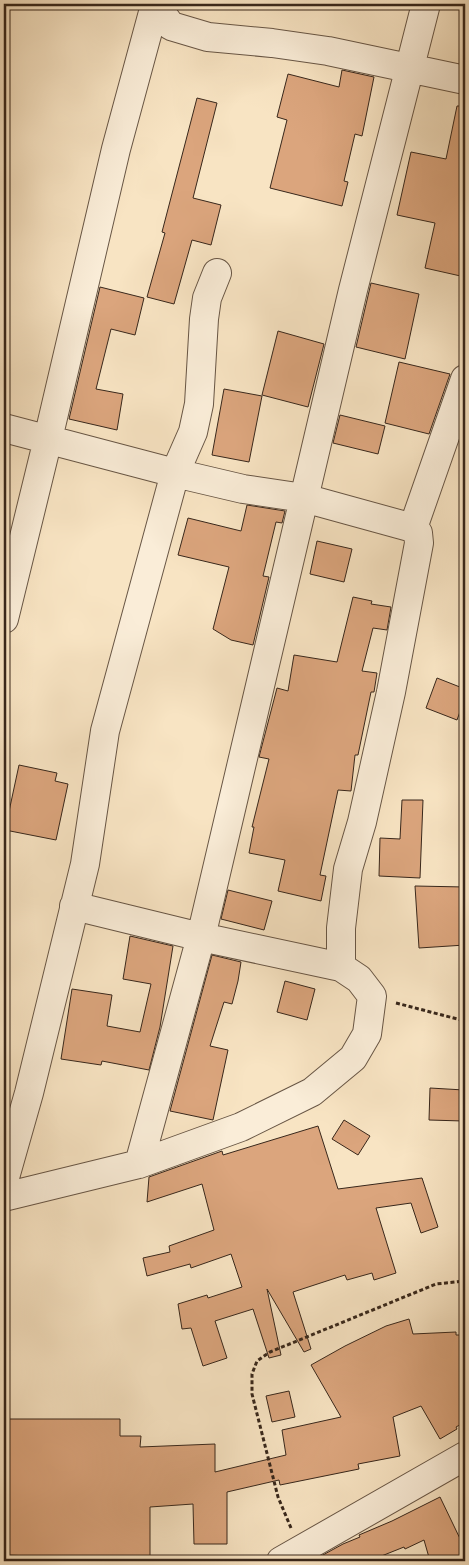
<svg xmlns="http://www.w3.org/2000/svg" width="469" height="1565" viewBox="0 0 469 1565" font-family="'EB Garamond',serif">
	<style>
		.building { fill: #dba57d; stroke: #38271b }
		.lines { fill: none; stroke-linecap: round; stroke-linejoin: round }
		.minor-casing { stroke: #685645; stroke-width: 30 }
		.path { stroke: #38271b; stroke-width: 3; stroke-dasharray: 4 2.5; stroke-linecap: butt }
		.minor { stroke: #faedd8; stroke-width: 28 }
	</style>
	<rect width="100%" height="100%" fill="#f8e4c3"/>
	<filter id="stains"><feTurbulence type="fractalNoise" baseFrequency=".004" numOctaves="4"/><feColorMatrix values="0 0 0 0 .2 0 0 0 0 .09 0 0 0 0 .02 0 0 0 .5 -.17"/></filter>
	<radialGradient id="worn" r=".72"><stop offset=".6" stop-color="#630" stop-opacity="0"/><stop offset="1" stop-color="#630" stop-opacity=".3"/></radialGradient>
	<path class="building" d="M 342,70 L 374,77 L 362,136 L 355,134 L 344,181 L 348,182 L 342,206 L 270,188 L 287,120 L 277,117 L 288,74 L 339,87 Z
		M 197,98 L 217,103 L 193,198 L 221,205 L 211,245 L 192,240 L 174,304 L 147,297 L 165,233 L 162,232 Z
		M 457,106 L 465,106 L 465,277 L 425,268 L 435,223 L 397,215 L 411,152 L 446,159 Z
		M 371,283 L 419,294 L 405,359 L 356,347 Z
		M 100,287 L 144,298 L 135,335 L 111,329 L 96,389 L 123,394 L 117,430 L 69,419 Z
		M 278,331 L 324,344 L 308,407 L 262,395 Z
		M 399,362 L 450,374 L 429,434 L 385,423 Z
		M 224,389 L 262,396 L 249,462 L 212,455 Z
		M 340,415 L 385,426 L 378,454 L 333,443 Z
		M 247,505 L 285,511 L 282,523 L 276,522 L 263,576 L 269,577 L 253,645 L 231,640 L 213,629 L 229,567 L 178,555 L 188,518 L 241,531 Z
		M 317,541 L 352,549 L 344,582 L 310,574 Z
		M 353,597 L 372,601 L 371,604 L 391,607 L 387,630 L 373,628 L 362,671 L 377,673 L 374,692 L 371,692 L 358,755 L 355,755 L 351,791 L 338,790 L 320,875 L 326,876 L 321,901 L 278,891 L 285,860 L 249,853 L 254,827 L 252,827 L 269,759 L 259,757 L 277,688 L 288,691 L 294,655 L 337,662 Z
		M 437,678 L 465,689 L 465,698 L 457,720 L 426,708 Z
		M 19,765 L 57,773 L 55,781 L 68,784 L 56,840 L 5,830 Z
		M 402,800 L 423,800 L 420,878 L 379,876 L 380,838 L 400,839 Z
		M 415,886 L 465,887 L 465,945 L 419,948 Z
		M 228,890 L 272,901 L 264,930 L 221,919 Z
		M 130,936 L 173,946 L 160,1027 L 149,1070 L 102,1061 L 101,1065 L 61,1059 L 72,989 L 112,995 L 107,1026 L 140,1032 L 151,984 L 123,979 Z
		M 212,955 L 241,962 L 238,981 L 232,1004 L 224,1002 L 210,1046 L 228,1050 L 213,1120 L 170,1111 Z
		M 285,981 L 315,989 L 307,1020 L 277,1012 Z
		M 430,1088 L 464,1090 L 463,1121 L 429,1120 Z
		M 344,1120 L 370,1136 L 358,1155 L 332,1139 Z
		M 318,1126 L 338,1189 L 422,1178 L 438,1227 L 421,1233 L 411,1203 L 376,1208 L 396,1273 L 374,1280 L 372,1273 L 347,1280 L 345,1275 L 293,1292 L 311,1349 L 304,1352 L 267,1289 L 281,1355 L 269,1358 L 253,1309 L 215,1321 L 227,1358 L 203,1366 L 191,1328 L 182,1329 L 178,1304 L 207,1295 L 208,1298 L 242,1287 L 231,1254 L 191,1268 L 190,1264 L 147,1276 L 143,1258 L 170,1252 L 169,1246 L 214,1230 L 202,1184 L 147,1202 L 149,1177 L 222,1151 L 223,1155 Z
		M 409,1319 L 413,1334 L 456,1332 L 456,1335 L 465,1335 L 465,1422 L 456,1427 L 457,1429 L 440,1439 L 421,1406 L 393,1417 L 400,1456 L 358,1464 L 359,1469 L 280,1485 L 279,1480 L 227,1492 L 227,1544 L 194,1544 L 193,1504 L 150,1507 L 150,1557 L 57,1556 L 57,1561 L 33,1561 L 33,1556 L 4,1555 L 4,1419 L 120,1419 L 120,1436 L 141,1436 L 140,1447 L 215,1444 L 215,1472 L 286,1455 L 282,1430 L 341,1417 L 311,1365 L 345,1346 L 386,1326 Z
		M 289,1391 L 295,1417 L 272,1422 L 266,1396 Z
		M 440,1497 L 465,1549 L 465,1561 L 430,1561 L 424,1540 L 405,1549 L 404,1547 L 369,1561 L 312,1561 L 343,1544 L 360,1537 L 359,1535 L 392,1521 Z"/>
	<g class="lines">
		<defs>
			<path id="minor" d="M 155,4 L 171,26 L 208,37 L 272,43 L 328,51 L 465,80
				M 4,428 L 175,473 L 193,432 L 199,404 L 204,319 L 207,298 L 217,273
				M 413,528 L 465,379
				M 4,619 L 48,439 L 116,149 L 155,5
				M 139,1164 L 201,937 L 353,290 L 426,4
				M 4,1181 L 29,1093 L 85,864 L 105,731 L 175,473 L 243,489 L 304,498 L 413,528 L 418,533 L 419,543 L 391,692 L 362,822 L 348,869 L 341,928 L 341,967
				M 4,1197 L 139,1164 L 241,1127 L 312,1092 L 353,1058 L 367,1034 L 372,996 L 359,979 L 341,967 L 201,937 L 74,906
				M 281,1561 L 465,1456"/>
		</defs>
		<use href="#minor" class="minor-casing"/>
		<path class="path" d="M 396,1003 L 465,1021
			M 291,1528 L 278,1497 L 252,1394 L 252,1374 L 257,1361 L 270,1352 L 436,1284 L 465,1281"/>
		<use href="#minor" class="minor"/>
	</g>
	<rect width="469" height="1565" fill="none" stroke="#f8e4c3" stroke-width="20"/>
	<rect x="5" y="5" width="459" height="1555" fill="none" stroke="#38271b" stroke-width="2.5"/>
	<rect x="10" y="10" width="449" height="1545" fill="none" stroke="#38271b"/>
	<rect width="100%" height="100%" filter="url(#stains)"/>
	<rect width="100%" height="100%" fill="url(#worn)"/>
</svg>
